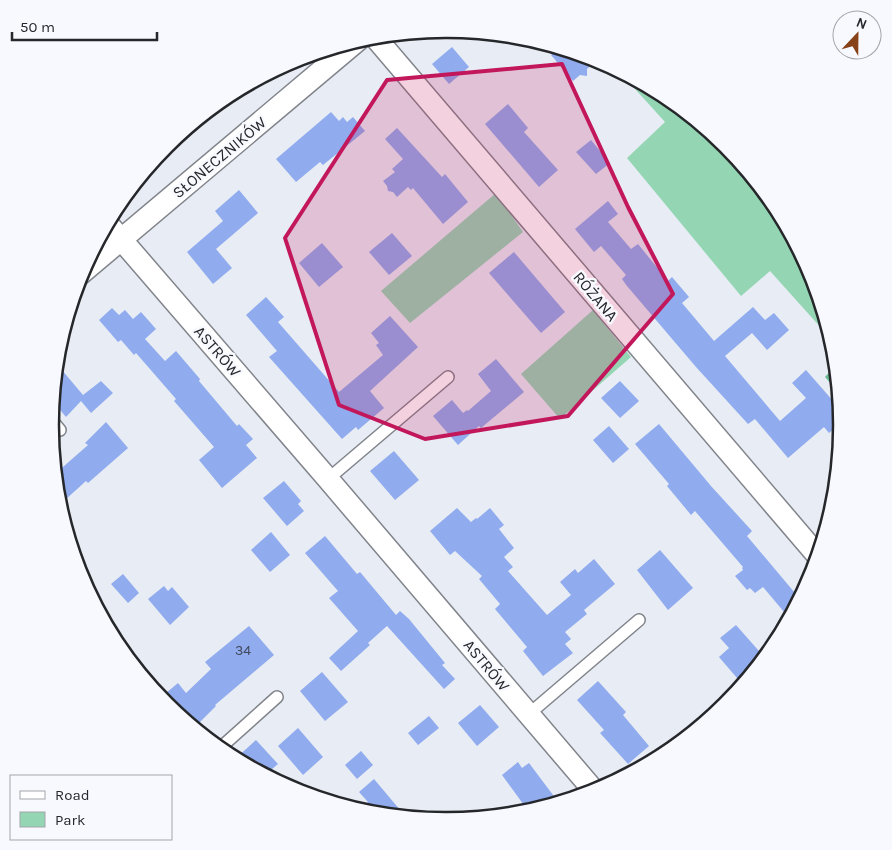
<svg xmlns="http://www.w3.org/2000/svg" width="892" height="850" viewBox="0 0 892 850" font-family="Karla,sans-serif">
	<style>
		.green { fill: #94d6b4 }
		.forest { fill: #69bb93 }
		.building { fill: #90acee }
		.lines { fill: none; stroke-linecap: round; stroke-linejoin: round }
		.lane-casing { stroke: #81848b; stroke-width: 14 }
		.street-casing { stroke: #81848b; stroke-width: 24 }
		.lane { stroke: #fff; stroke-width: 11 }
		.street { stroke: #fff; stroke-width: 21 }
		.marked { fill: #c2185b; fill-opacity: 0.2; stroke: #c2185b; stroke-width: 4; stroke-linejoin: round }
		.labels { text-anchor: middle; stroke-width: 5; stroke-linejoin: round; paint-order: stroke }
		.number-label { font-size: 14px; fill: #40485b }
		.street-label { font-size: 16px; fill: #26272a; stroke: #f7f9fe }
		.rim { fill: none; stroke: #26272a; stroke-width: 2.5 }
	</style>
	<rect width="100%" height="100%" fill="#e8ecf4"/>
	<path class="green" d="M 617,69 L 666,96 L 726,145 L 776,205 L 812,274 L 832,340 L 770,271 L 741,296 L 627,158 L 665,122 Z
		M 496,193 L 523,232 L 410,323 L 381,291 Z
		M 593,310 L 631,357 L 560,419 L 521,374 Z"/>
	<path class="forest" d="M 836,365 L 839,393 L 825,377 Z"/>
	<path class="building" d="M 452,47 L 469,67 L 449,84 L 432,64 Z
		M 560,48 L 598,59 L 587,69 L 587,76 L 580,75 L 573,81 L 551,55 Z
		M 508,104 L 528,128 L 524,132 L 558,170 L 539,187 L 485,124 Z
		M 331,112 L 339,121 L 343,117 L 347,122 L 353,117 L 365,131 L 323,165 L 320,162 L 296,182 L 276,159 Z
		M 397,128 L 442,177 L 445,174 L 468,202 L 443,224 L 413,188 L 411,190 L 408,187 L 397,197 L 393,192 L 388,191 L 387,186 L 383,181 L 395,172 L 392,169 L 403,159 L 385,139 Z
		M 591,140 L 610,163 L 596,174 L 576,152 Z
		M 239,190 L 258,213 L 216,249 L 232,268 L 213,284 L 187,252 L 223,221 L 215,211 Z
		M 608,201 L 618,214 L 608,222 L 631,249 L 638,244 L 668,281 L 672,277 L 689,297 L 682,303 L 714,341 L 753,307 L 765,320 L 774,313 L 789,330 L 767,350 L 752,333 L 725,356 L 780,421 L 806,398 L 792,383 L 806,370 L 841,410 L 842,422 L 829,433 L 824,427 L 788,458 L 755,419 L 748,424 L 696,367 L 627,286 L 622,279 L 626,275 L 601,246 L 594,252 L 575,229 Z
		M 392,233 L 412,256 L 389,275 L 369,252 Z
		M 322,243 L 343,267 L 319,287 L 299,263 Z
		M 514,252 L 565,312 L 541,333 L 489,273 Z
		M 266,297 L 284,317 L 278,322 L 339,392 L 383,355 L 376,345 L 379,343 L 371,333 L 390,316 L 418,347 L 370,391 L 384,408 L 358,430 L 356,427 L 342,439 L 269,357 L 277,351 L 246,315 Z
		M 112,308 L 119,315 L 125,310 L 133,319 L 141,312 L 156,329 L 145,339 L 165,361 L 176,351 L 200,379 L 199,381 L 237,426 L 239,424 L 253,439 L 246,445 L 257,458 L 222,488 L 199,460 L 214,447 L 174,401 L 176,399 L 136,353 L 134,355 L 121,340 L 118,342 L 99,320 Z
		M 496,359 L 524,392 L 481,428 L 479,426 L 458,445 L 433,416 L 452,400 L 463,413 L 467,410 L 468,411 L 491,391 L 478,374 Z
		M 56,363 L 83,395 L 101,381 L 113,393 L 91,413 L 81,401 L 66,417 L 52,400 Z
		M 620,381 L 639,401 L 620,418 L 601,398 Z
		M 106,422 L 128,448 L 88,483 L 86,481 L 65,500 L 56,490 L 55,474 L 88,445 L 85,443 Z
		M 659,424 L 711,486 L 752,531 L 747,536 L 800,599 L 790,619 L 763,587 L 755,593 L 750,588 L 747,590 L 735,576 L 743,570 L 742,568 L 743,567 L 695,511 L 691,515 L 667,486 L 669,484 L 635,444 Z
		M 609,426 L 629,449 L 613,463 L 593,440 Z
		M 394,451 L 419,480 L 395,500 L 370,471 Z
		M 284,481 L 301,501 L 298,504 L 304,511 L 287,526 L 263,498 Z
		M 457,508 L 471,522 L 476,518 L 477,519 L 490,508 L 504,525 L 499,529 L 514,548 L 504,557 L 513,567 L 508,571 L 547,615 L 571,595 L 560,582 L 575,569 L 578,573 L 594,559 L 615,584 L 584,610 L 587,614 L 565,632 L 571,639 L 565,644 L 573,653 L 543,676 L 523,651 L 527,647 L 495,609 L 500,604 L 479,579 L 482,576 L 455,551 L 450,555 L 430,531 Z
		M 271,532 L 290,555 L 270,572 L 251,550 Z
		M 325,536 L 357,574 L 360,572 L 396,615 L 400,611 L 409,619 L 445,663 L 442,665 L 455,679 L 444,689 L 387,626 L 368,643 L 370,645 L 341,671 L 329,658 L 358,631 L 329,598 L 338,591 L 305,553 Z
		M 660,550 L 693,588 L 668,610 L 637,570 Z
		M 123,574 L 139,593 L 128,603 L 111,584 Z
		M 164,586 L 168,591 L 172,587 L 189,607 L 170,625 L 148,599 Z
		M 736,625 L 765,658 L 743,685 L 719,657 L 729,648 L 720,638 Z
		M 249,626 L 274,655 L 215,705 L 216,706 L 194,728 L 166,705 L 160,698 L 178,683 L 186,693 L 211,669 L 205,662 Z
		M 322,672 L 348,702 L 325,721 L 300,691 Z
		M 598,681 L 626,712 L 623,715 L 649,746 L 628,764 L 600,733 L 604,730 L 577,700 Z
		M 480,705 L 499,727 L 477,746 L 458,723 Z
		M 429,716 L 439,728 L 418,745 L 408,733 Z
		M 298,728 L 323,757 L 303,775 L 278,746 Z
		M 256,740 L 278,764 L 265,775 L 235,759 Z
		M 361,751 L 373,765 L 357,779 L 345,765 Z
		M 518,762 L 522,768 L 529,763 L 559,803 L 529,812 L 502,775 Z
		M 374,779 L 406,817 L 372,814 L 365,805 L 368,802 L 359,792 Z"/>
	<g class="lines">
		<defs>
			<path id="lane" d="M 50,418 L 60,430
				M 328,479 L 448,377
				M 529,714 L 639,620
				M 219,749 L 277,697"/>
			<path id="street" d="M 374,36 L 818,556
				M 107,223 L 328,479 L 595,792
				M 79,275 L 358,40"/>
		</defs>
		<use href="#lane" class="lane-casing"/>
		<use href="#street" class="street-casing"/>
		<use href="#lane" class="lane"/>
		<use href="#street" class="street"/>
	</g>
	<path class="marked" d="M 562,64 L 628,207 L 673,294 L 568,416 L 425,439 L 339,405 L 285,238 L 387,80 Z"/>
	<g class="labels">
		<g class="number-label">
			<text x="243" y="655">34</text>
		</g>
		<g class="street-label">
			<text transform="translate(219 157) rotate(-40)" y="6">SŁONECZNIKÓW</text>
			<text transform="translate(596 296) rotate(50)" y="6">RÓŻANA</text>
			<text transform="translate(218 351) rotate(49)" y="6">ASTRÓW</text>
			<text transform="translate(487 665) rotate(50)" y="6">ASTRÓW</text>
		</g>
	</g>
	<path d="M0 0H892V850H0ZM59 425a387 387 0 1 1 774 0a387 387 0 1 1-774 0Z" fill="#f7f9fe" fill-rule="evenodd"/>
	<path class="rim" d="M59 425a387 387 0 1 1 774 0a387 387 0 1 1-774 0Z"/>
	<rect x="10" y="775" width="162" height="65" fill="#f7f9fe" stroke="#a3a5a9"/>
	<rect x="20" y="791" width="25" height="8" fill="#ffffff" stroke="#a3a5a9"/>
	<text x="55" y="800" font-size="15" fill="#26272a">Road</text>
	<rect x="20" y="812" width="25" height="15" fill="#94d6b4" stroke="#a3a5a9"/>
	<text x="55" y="825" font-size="15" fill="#26272a">Park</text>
	<g transform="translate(857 35) rotate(22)"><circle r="24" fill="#f7f9fe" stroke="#a3a5a9"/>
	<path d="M0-4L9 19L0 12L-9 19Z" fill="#874219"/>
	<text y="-8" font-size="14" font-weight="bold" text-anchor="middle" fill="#26272a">N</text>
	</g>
	<path d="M12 32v8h145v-8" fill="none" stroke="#26272a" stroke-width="2.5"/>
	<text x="20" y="32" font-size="15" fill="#26272a" stroke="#f7f9fe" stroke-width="4" paint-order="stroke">50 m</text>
</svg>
